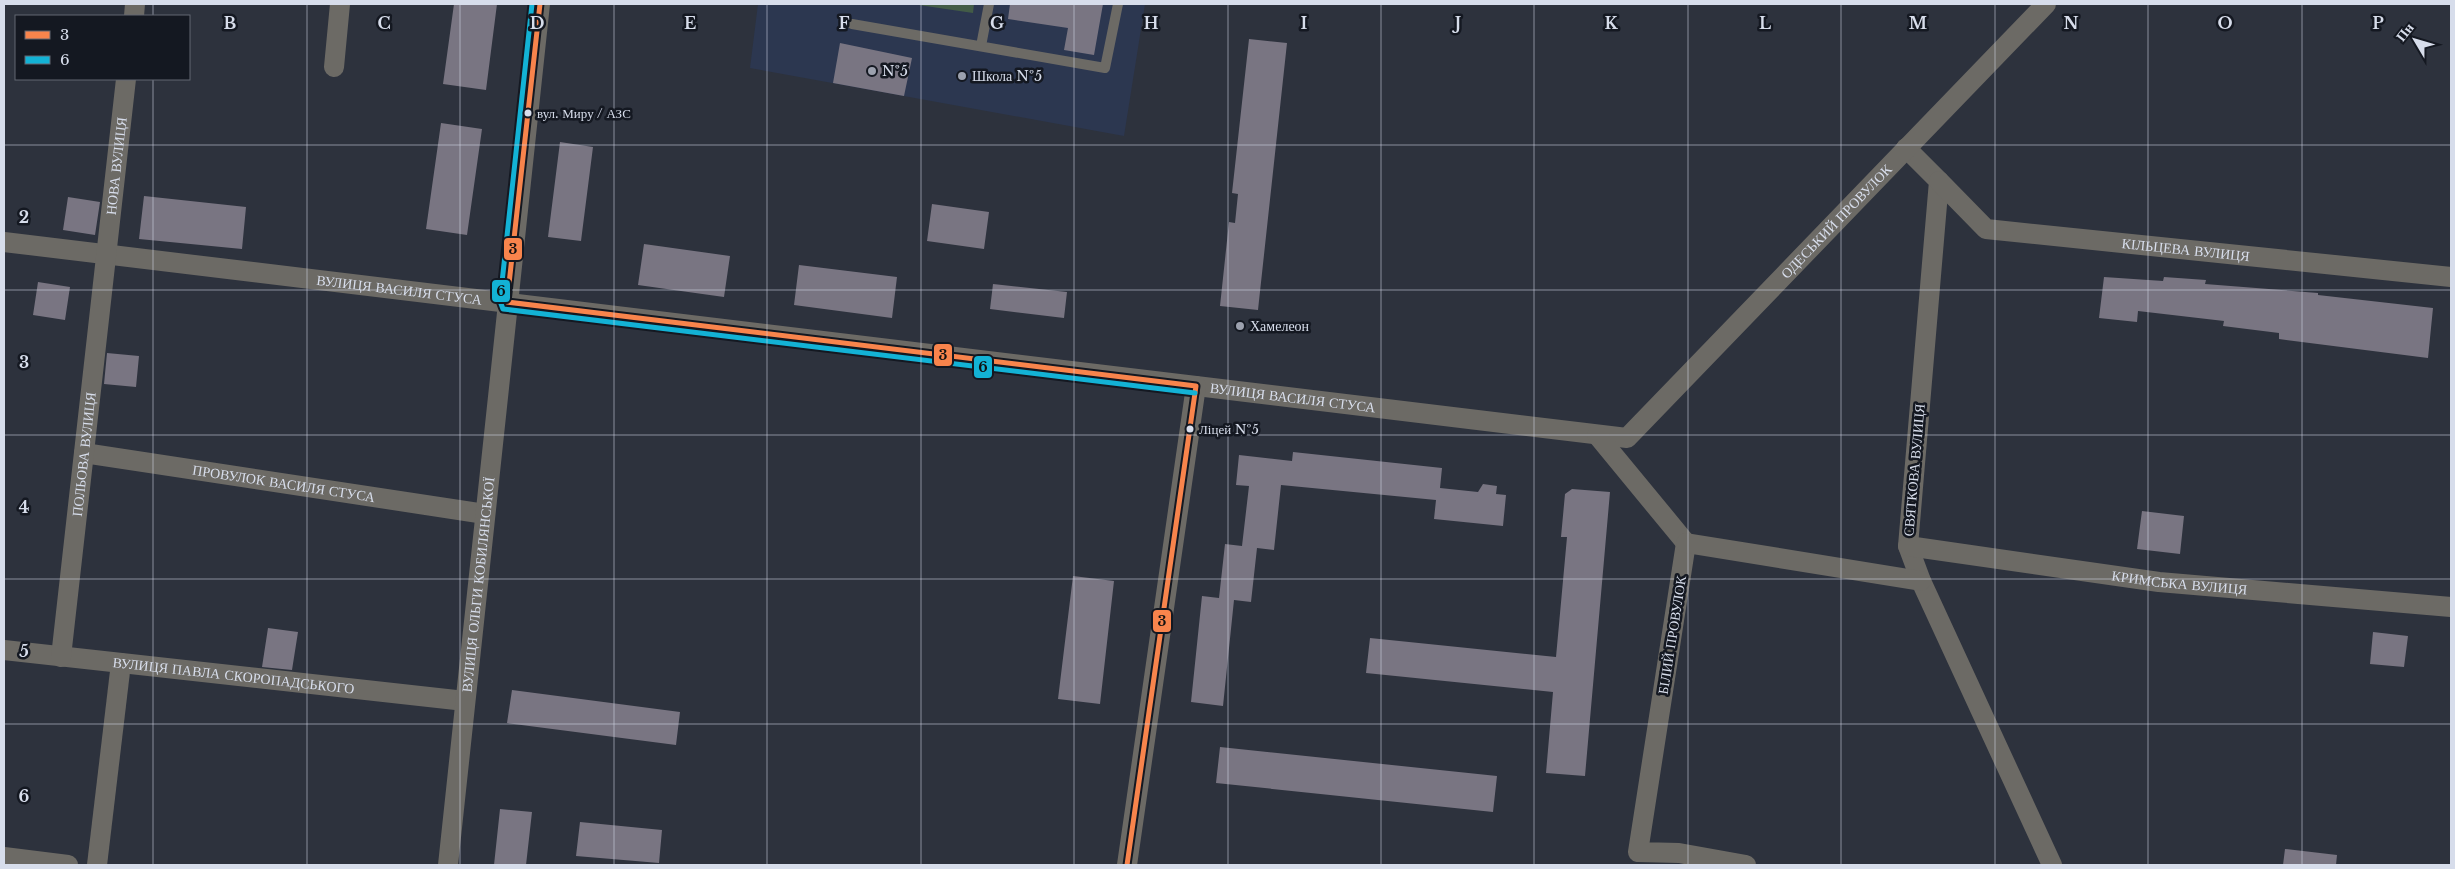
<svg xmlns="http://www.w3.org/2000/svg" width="2455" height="869" viewBox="0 0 2455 869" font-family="'Libre Baskerville',serif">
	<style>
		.built { fill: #2c3750 }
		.green { fill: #435c47 }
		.building { fill: #797582 }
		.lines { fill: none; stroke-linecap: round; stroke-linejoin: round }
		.lane { stroke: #6c6a65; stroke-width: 10 }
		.street { stroke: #6c6a65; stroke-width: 20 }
		.bus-1-casing { stroke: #141821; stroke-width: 9 }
		.bus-2-casing { stroke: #141821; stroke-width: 9 }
		.bus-1 { stroke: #f8844c; stroke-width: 5 }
		.bus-2 { stroke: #13b2d5; stroke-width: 5 }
		.grid { fill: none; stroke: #d7ddeb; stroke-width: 1; stroke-opacity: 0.55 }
		.poi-dot { fill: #9ca1ae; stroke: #141821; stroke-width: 2 }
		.bus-dot { fill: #d7ddeb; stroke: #141821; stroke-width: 2 }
		.labels { text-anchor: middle; stroke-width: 5; stroke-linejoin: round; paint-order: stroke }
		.bus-label { font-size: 13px; fill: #d7ddeb; stroke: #141821; text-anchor: start }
		.poi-label { font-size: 14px; fill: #d7ddeb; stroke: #141821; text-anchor: start }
		.street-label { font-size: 14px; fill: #d7ddeb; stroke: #141821 }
		.grid-label { font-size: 16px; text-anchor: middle; font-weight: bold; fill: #d7ddeb; stroke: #141821; stroke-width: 5; stroke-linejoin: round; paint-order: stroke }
		.line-badge { stroke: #141821; stroke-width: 2 }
		.pale-badge-label { font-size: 14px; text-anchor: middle; font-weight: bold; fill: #111 }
	</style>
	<rect width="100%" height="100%" fill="#2d323d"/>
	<path class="built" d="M 758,4 L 1145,4 L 1124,136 L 750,68 Z"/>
	<path class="green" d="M 912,4 L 974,4 L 973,13 Z"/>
	<path class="building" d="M 454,4 L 497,4 L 486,90 L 443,84 Z
		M 1010,4 L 1103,4 L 1094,55 L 1064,50 L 1068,28 L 1008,19 Z
		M 1249,39 L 1287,43 L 1258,310 L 1220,306 L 1229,222 L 1235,223 L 1238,194 L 1232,193 Z
		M 840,43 L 912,58 L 904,96 L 833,83 Z
		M 441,123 L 482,129 L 467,235 L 426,229 Z
		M 560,142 L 593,147 L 581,241 L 548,237 Z
		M 144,196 L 246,207 L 242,249 L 139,239 Z
		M 68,197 L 100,202 L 95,235 L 63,230 Z
		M 932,204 L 989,212 L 984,249 L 927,241 Z
		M 644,244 L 730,256 L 724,297 L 638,285 Z
		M 799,265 L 897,277 L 892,318 L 794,305 Z
		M 2104,277 L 2163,281 L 2164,277 L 2206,280 L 2205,284 L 2318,293 L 2318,295 L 2433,308 L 2428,358 L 2279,339 L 2279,333 L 2223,326 L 2224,321 L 2138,311 L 2137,322 L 2099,318 Z
		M 38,282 L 70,287 L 65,320 L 33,315 Z
		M 993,284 L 1067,292 L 1064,318 L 990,309 Z
		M 107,353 L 139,356 L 136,387 L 104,384 Z
		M 1293,452 L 1442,468 L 1440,488 L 1478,492 L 1483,484 L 1497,486 L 1496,494 L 1506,495 L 1503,526 L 1434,519 L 1436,500 L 1281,485 L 1274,550 L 1257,548 L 1251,602 L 1234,600 L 1223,706 L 1191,702 L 1202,596 L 1219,598 L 1225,544 L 1242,546 L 1249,486 L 1236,485 L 1239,455 L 1292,461 Z
		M 1572,489 L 1610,492 L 1585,776 L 1546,773 L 1553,692 L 1366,673 L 1370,638 L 1556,657 L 1567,537 L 1561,537 L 1565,494 Z
		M 2142,511 L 2184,516 L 2180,554 L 2137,549 Z
		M 1073,576 L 1114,581 L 1100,704 L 1058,699 Z
		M 268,628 L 298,632 L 292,670 L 262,667 Z
		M 2373,632 L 2408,636 L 2404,667 L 2370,664 Z
		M 512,690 L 680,712 L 676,745 L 507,723 Z
		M 1220,747 L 1497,776 L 1493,812 L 1216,783 Z
		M 500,809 L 532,812 L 526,865 L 494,865 Z
		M 580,822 L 662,830 L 659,863 L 576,856 Z
		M 2285,849 L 2337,855 L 2336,865 L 2283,865 Z"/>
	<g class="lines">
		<path class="lane" d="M 852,24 L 1105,68 L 1118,4
			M 981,46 L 989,4"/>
		<g class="street">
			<path d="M 134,16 L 135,4"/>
			<path d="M 334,67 L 340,4"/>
			<path d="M 1906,148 L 1939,181 L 1908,546 L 1921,581 L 2052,865"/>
			<path id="s1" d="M 1939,181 L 1986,229 L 2451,277"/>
			<path id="s2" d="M 4,242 L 1627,438 L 2046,4"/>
			<path d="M 1597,435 L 1686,543"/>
			<path id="s3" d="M 84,453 L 485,514"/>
			<path d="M 1686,543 L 1638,852 L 1679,853 L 1746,865"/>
			<path d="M 1686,543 L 1921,581"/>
			<path id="s4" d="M 1908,546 L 2159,582 L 2451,607"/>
			<path id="s5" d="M 4,650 L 465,701"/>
			<path id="s6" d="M 61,657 L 126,79"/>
			<path d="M 4,857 L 68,865"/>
			<path d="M 97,865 L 121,663"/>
			<path id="s7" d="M 448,865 L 540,4"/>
			<path d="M 1127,865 L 1196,386"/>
		</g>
		<defs>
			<path id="bus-1" d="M 540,4 L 507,302 L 1196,386 L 1127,865"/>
			<path id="bus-2" d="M 532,4 L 500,301 L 503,309 L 1195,393"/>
		</defs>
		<use href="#bus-1" class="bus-1-casing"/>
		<use href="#bus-2" class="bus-2-casing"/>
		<use href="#bus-1" class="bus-1"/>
		<use href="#bus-2" class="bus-2"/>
	</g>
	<path class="grid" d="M 153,4 L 153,16M 307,4 L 307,865M 460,4 L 460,865M 614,4 L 614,865M 767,4 L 767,865M 921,4 L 921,865M 1074,4 L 1074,865M 1228,4 L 1228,865M 1381,4 L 1381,865M 1534,4 L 1534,865M 1688,4 L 1688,865M 1841,4 L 1841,865M 1995,4 L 1995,865M 2148,4 L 2148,865M 2302,4 L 2302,865M 153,79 L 153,865M 4,145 L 2451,145M 4,290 L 2451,290M 4,435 L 2451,435M 4,579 L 2451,579M 4,724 L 2451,724"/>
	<g class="poi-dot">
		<circle cx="872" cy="71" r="5"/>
		<circle cx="962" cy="76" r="5"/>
		<circle cx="1240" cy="326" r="5"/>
	</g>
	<g class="bus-dot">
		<circle cx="528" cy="113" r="4.5"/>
		<circle cx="1190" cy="429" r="4.5"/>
	</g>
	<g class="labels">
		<g class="bus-label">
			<text x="537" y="118">вул. Миру / АЗС</text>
			<text x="1199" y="434">Ліцей №5</text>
		</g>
		<g class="poi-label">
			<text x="882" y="76">№5</text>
			<text x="972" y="81">Школа №5</text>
			<text x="1250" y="331">Хамелеон</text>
		</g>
		<g class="street-label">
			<text dy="5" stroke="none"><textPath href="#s6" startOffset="494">НОВА ВУЛИЦЯ</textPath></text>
			<text dy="5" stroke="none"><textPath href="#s2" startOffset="1936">ОДЕСЬКИЙ ПРОВУЛОК</textPath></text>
			<text dy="5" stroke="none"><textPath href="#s1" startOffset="268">КІЛЬЦЕВА ВУЛИЦЯ</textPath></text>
			<text dy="5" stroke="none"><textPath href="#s2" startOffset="398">ВУЛИЦЯ ВАСИЛЯ СТУСА</textPath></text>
			<text dy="5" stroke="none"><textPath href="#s2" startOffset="1298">ВУЛИЦЯ ВАСИЛЯ СТУСА</textPath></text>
			<text dy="5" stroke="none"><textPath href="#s6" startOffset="204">ПОЛЬОВА ВУЛИЦЯ</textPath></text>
			<text transform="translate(1914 470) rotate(-85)" y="5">СВЯТКОВА ВУЛИЦЯ</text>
			<text dy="5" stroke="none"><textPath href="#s3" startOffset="202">ПРОВУЛОК ВАСИЛЯ СТУСА</textPath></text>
			<text dy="5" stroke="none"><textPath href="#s4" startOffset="274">КРИМСЬКА ВУЛИЦЯ</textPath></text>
			<text dy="5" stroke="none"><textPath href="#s7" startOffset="282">ВУЛИЦЯ ОЛЬГИ КОБИЛЯНСЬКОЇ</textPath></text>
			<text transform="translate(1672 635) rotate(-81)" y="5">БІЛИЙ ПРОВУЛОК</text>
			<text dy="5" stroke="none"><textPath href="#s5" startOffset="231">ВУЛИЦЯ ПАВЛА СКОРОПАДСЬКОГО</textPath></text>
		</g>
	</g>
	<g class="grid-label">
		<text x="230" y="29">B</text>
		<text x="384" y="29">C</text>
		<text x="537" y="29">D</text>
		<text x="690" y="29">E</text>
		<text x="844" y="29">F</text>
		<text x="997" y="29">G</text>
		<text x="1151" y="29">H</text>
		<text x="1304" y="29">I</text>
		<text x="1458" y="29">J</text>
		<text x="1611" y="29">K</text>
		<text x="1765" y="29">L</text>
		<text x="1918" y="29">M</text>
		<text x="2071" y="29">N</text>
		<text x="2225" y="29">O</text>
		<text x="2378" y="29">P</text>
		<text x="24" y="223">2</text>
		<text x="24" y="368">3</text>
		<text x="24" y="513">4</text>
		<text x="24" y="657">5</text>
		<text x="24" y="802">6</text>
	</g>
	<g class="line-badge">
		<rect x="503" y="237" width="20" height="24" rx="5" fill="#f8844c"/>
		<rect x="491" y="279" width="20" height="24" rx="5" fill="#13b2d5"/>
		<rect x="933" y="343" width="20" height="24" rx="5" fill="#f8844c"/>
		<rect x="973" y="355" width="20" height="24" rx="5" fill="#13b2d5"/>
		<rect x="1152" y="609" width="20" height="24" rx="5" fill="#f8844c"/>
	</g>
	<g class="pale-badge-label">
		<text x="513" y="254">3</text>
		<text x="501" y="296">6</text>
		<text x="943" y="360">3</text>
		<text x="983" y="372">6</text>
		<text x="1162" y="626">3</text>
	</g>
	<rect width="2455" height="869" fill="none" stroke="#d7ddeb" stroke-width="10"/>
	<rect x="15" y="15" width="175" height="65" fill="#141821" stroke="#626772"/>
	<rect x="25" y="31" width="25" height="8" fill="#f8844c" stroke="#626772"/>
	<text x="60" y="40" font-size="15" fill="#d7ddeb">3</text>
	<rect x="25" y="56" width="25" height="8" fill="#13b2d5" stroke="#626772"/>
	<text x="60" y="65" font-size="15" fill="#d7ddeb">6</text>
	<g transform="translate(2415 40) rotate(308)" stroke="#141821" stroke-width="4" paint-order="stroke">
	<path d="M0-4L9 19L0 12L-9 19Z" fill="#d7ddeb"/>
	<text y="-8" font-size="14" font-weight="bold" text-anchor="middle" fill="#d7ddeb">Пн</text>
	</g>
</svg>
